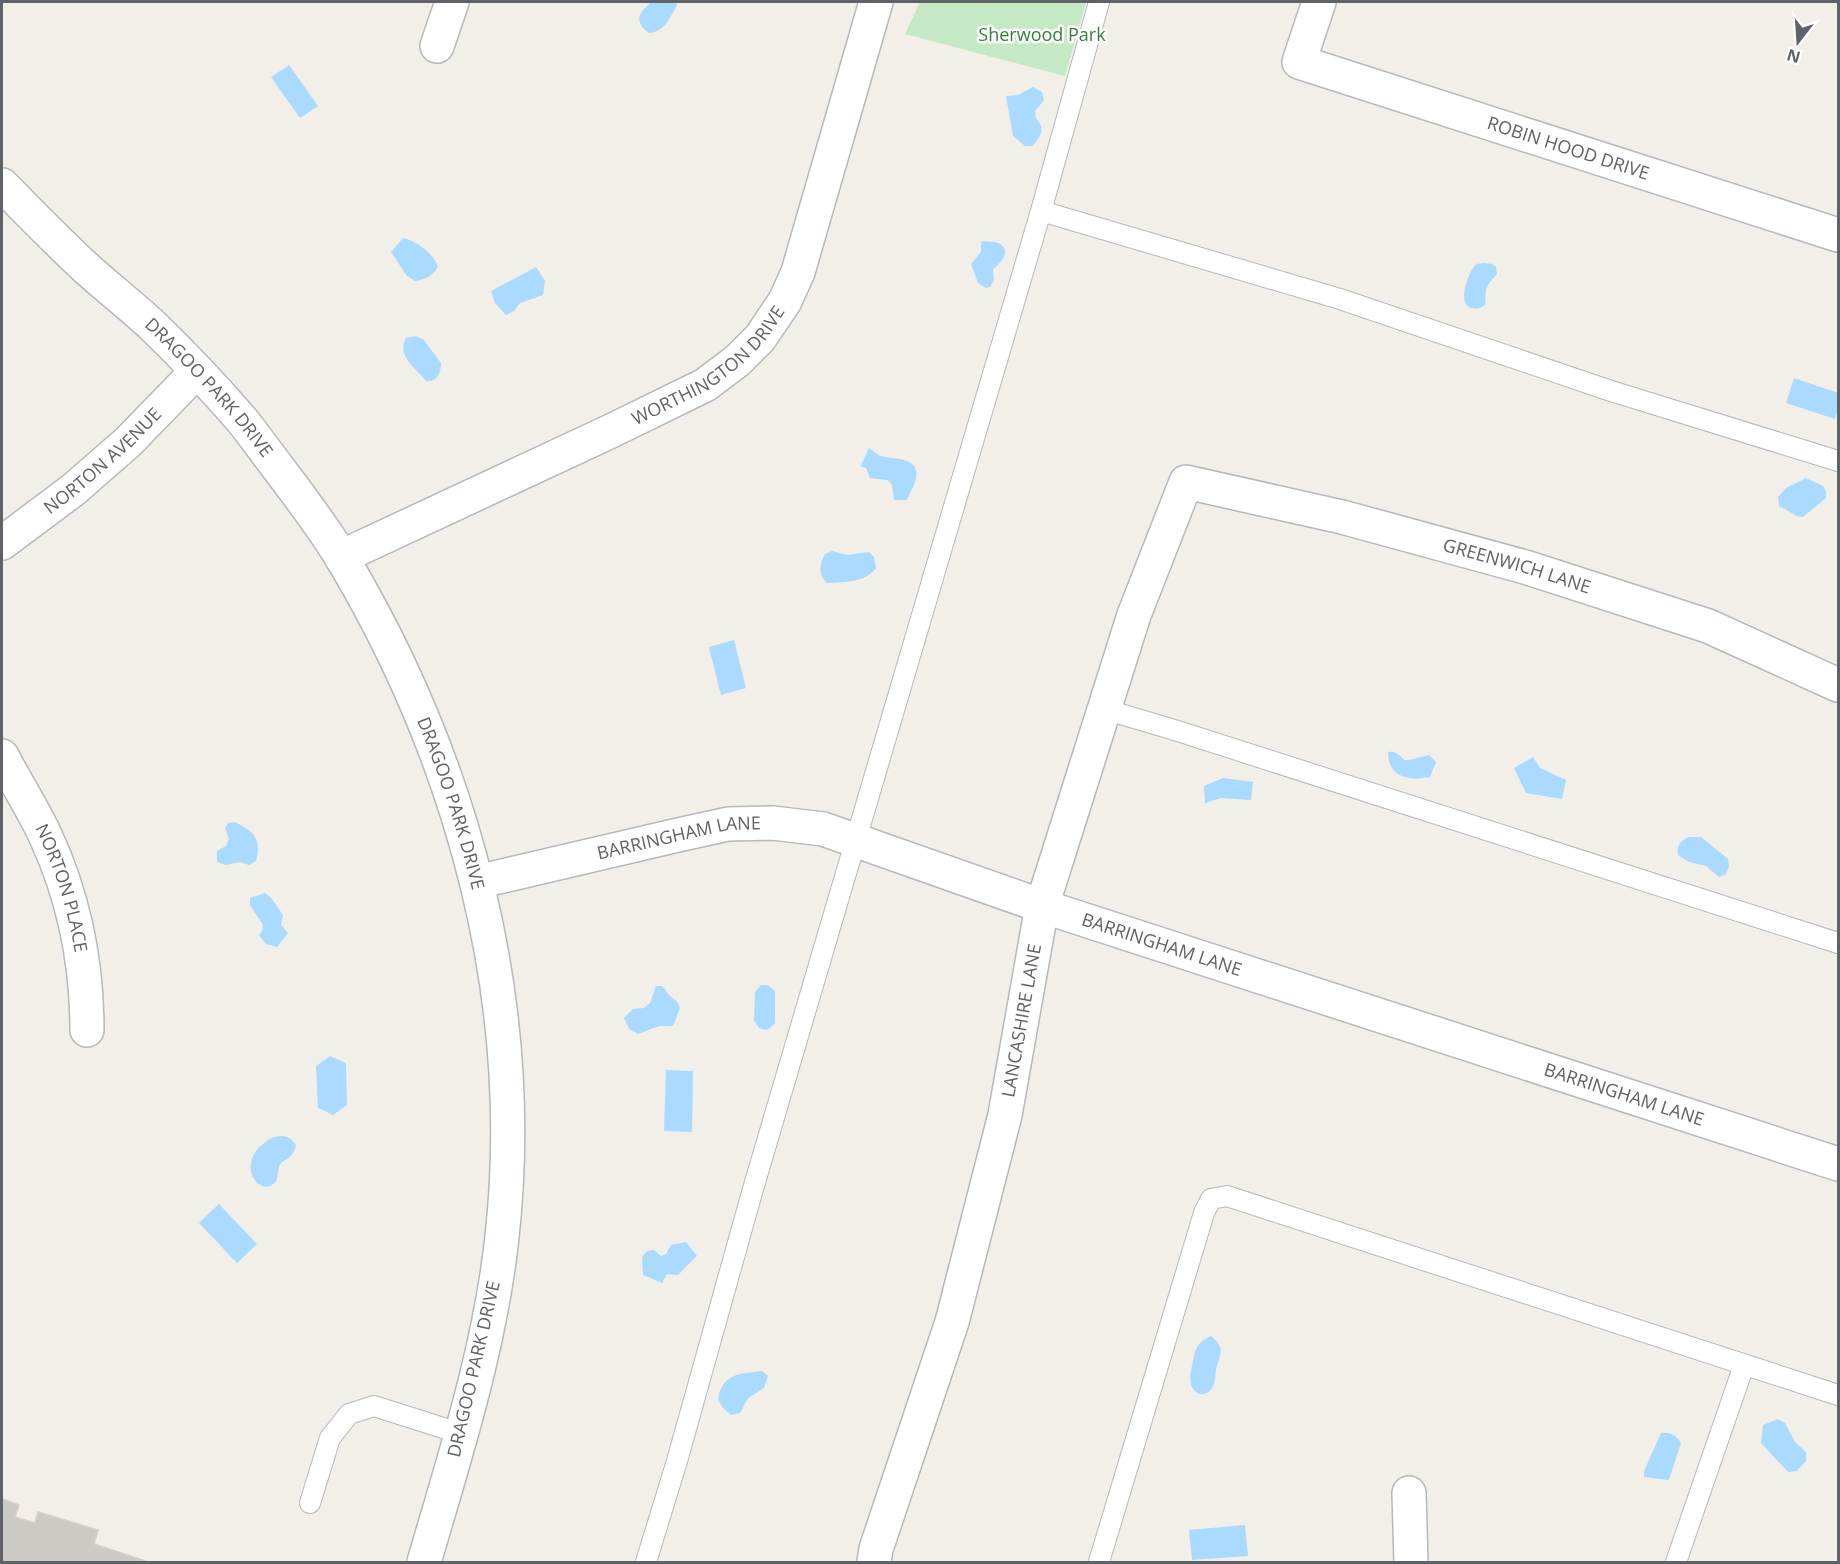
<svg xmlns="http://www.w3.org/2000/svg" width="1840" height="1564" viewBox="0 0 1840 1564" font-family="'Open Sans',sans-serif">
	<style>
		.green { fill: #c5e8c5 }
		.water { fill: #aadaff }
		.building { fill: #cccac5; stroke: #d6d1c6; stroke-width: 1.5 }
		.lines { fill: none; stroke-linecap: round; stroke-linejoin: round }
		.lane-casing { stroke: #b5b8bc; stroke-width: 22 }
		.street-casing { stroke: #b5b8bc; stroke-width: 36 }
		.lane { stroke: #fff; stroke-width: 20 }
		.street { stroke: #fff; stroke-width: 33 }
		.labels { text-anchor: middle; stroke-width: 5; stroke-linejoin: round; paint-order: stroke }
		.park-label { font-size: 18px; fill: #348238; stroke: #fff }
		.street-label { font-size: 18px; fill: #5f6368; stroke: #fff }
	</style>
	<rect width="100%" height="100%" fill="#f1efe8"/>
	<path class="green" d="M 920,2 L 1086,2 L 1065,76 L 905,34 Z"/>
	<path class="water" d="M 651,2 L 677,2 L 677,5 C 670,18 664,32 649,33 C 632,20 640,13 651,2 Z
		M 289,65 L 318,106 L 300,118 L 271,77 Z
		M 1033,87 L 1042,92 L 1044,100 L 1035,111 L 1036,118 C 1046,129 1041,135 1033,146 L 1025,146 L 1013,136 L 1006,96 L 1018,95 Z
		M 403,238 C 417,241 433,253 438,267 C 432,277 426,279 415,281 L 407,276 L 391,252 Z
		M 983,241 C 988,242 993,241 998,243 C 1013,250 1001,263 993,269 L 994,280 L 990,287 L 986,288 L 978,283 L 971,264 L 981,252 L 981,242 Z
		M 1484,263 L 1492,264 L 1496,267 L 1497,274 C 1493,279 1487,284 1486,290 C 1485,295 1486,299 1485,305 C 1481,308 1477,310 1471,308 C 1456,302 1469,272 1476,264 Z
		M 536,267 L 545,281 L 543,295 L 520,303 L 514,311 L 506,315 L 495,303 L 491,291 Z
		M 416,336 L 424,340 L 441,363 C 441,372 437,383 426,381 C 416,368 396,356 406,338 Z
		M 1794,378 L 1838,393 L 1838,409 L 1835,419 L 1786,403 Z
		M 869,448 C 872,450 877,455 881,456 C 891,460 920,455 916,478 C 915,485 910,492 907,500 L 894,500 L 892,485 L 888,480 L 870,478 L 866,468 L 862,467 L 861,465 Z
		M 1806,478 C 1816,484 1828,483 1826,498 L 1803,517 L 1797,516 L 1779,506 L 1778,497 L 1786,488 Z
		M 832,551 L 847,555 L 869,552 L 874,557 L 876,568 C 865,583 844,582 827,583 C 817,574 820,564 825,554 Z
		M 734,640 L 746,688 L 721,695 L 709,647 Z
		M 1388,752 C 1395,751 1399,754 1404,760 L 1409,760 L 1429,755 L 1436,762 L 1430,777 C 1409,781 1388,778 1388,752 Z
		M 1533,757 L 1540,768 L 1566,780 L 1562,799 L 1526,793 L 1514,768 Z
		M 1223,778 L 1253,782 L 1251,800 L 1221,798 L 1205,803 L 1204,786 Z
		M 234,822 C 254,830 262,840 256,861 L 249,865 L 240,862 L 226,865 L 217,862 L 217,851 L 226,846 L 229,839 L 225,828 L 228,823 Z
		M 1689,837 L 1701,837 L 1728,859 L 1729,867 L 1726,874 L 1719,877 L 1706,866 L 1689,862 L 1678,855 C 1677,845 1680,841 1689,837 Z
		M 265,893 L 271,898 L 283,915 L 281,925 L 288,933 L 277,947 L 266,944 L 259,935 L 262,931 L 263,925 L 250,905 L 250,898 Z
		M 761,985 L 768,985 L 775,991 L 775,1023 L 770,1028 L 766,1030 L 759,1028 L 754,1020 L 755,992 Z
		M 656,986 L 662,986 C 666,989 666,992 670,996 C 675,1000 678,1001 680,1008 L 673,1026 L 659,1026 L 638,1034 L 629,1029 L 624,1018 L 633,1009 L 644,1008 L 650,1003 Z
		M 330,1056 L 346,1063 L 347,1105 L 333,1115 L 318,1108 L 316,1066 Z
		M 666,1070 L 693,1071 L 692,1132 L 664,1131 Z
		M 280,1136 C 288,1136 291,1138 296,1145 C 292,1162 283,1157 279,1167 C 278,1172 278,1176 276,1181 C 263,1200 234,1167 263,1144 C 269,1139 272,1137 280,1136 Z
		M 219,1204 L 257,1244 L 237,1263 L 199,1223 Z
		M 686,1242 L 697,1256 L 678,1275 L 667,1274 L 662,1283 L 643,1275 L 642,1257 L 647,1251 L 654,1250 L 661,1256 L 666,1254 L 671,1245 Z
		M 1211,1336 C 1226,1348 1220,1354 1216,1369 C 1215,1374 1216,1379 1214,1384 C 1211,1393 1200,1399 1193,1389 C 1188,1381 1191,1370 1193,1361 C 1195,1348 1199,1341 1211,1336 Z
		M 762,1371 L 768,1376 L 764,1388 L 748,1398 L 740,1413 L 731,1415 L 723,1408 L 718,1400 C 722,1373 739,1374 762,1371 Z
		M 1778,1419 L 1785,1423 L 1795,1442 L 1806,1452 L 1806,1461 L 1797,1471 L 1788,1472 L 1761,1443 L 1763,1425 Z
		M 1661,1433 C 1669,1432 1677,1435 1681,1443 L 1669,1480 L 1644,1477 L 1644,1471 Z
		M 1245,1525 L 1248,1556 L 1192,1560 L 1189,1530 Z"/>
	<path class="building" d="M 2,1499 L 19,1505 L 15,1517 L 35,1523 L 38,1512 L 98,1530 L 94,1544 L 146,1561 L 145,1562 L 2,1562 Z"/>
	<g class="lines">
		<defs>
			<path id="lane" d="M 1099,2 L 1041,211 L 1340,299 L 1611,391 L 1838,461
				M 1104,709 L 1181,732 L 1838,943
				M 310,1503 L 330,1438 L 349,1414 L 374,1406 L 462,1434
				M 646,1562 L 677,1461 L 753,1189 L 1041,211
				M 1099,1562 L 1204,1213 L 1211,1199 L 1227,1196 L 1838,1395
				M 1676,1562 L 1744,1365"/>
			<g id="street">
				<path id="s1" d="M 1319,2 L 1299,62 L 1838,235"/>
				<path d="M 437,46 L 452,2"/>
				<path id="s2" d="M 2,185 C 29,212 56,240 85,267 C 108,288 133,307 155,328 C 185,357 214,388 241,419 C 254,435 266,452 279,469 C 301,498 323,527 342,558 C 463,761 528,1000 502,1237 C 490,1348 455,1456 424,1562"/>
				<path id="s3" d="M 2,543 L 73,490 L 128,442 L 197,371"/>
				<path id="s4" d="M 341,557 L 611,431 L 705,385 L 737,361 L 760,338 L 785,301 L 798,272 L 876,2"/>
				<path id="s5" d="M 2,756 C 16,783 33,809 46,837 C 74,898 87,962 87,1030"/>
				<path id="s6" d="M 477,882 L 678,835 L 728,824 L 773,823 L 823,829 L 1042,906 L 1838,1164"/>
				<path d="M 1409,1493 L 1411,1562"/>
				<path id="s7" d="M 874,1562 L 876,1549 L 952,1322 L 1005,1115 L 1042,906 L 1134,615 L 1186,482 L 1342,517 L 1525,567 L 1708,626 L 1838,685"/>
			</g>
		</defs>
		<use href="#lane" class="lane-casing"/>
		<use href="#street" class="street-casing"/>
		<use href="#lane" class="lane"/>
		<use href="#street" class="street"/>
	</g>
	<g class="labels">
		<g class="park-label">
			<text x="1042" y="41">Sherwood Park</text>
		</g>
		<g class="street-label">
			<text dy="6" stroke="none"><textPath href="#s1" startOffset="346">ROBIN HOOD DRIVE</textPath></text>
			<text dy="6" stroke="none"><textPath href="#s4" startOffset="417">WORTHINGTON DRIVE</textPath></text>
			<text dy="6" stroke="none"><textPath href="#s2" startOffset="290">DRAGOO PARK DRIVE</textPath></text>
			<text dy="6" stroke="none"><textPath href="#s3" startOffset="130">NORTON AVENUE</textPath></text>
			<text dy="6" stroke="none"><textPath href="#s7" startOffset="1468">GREENWICH LANE</textPath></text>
			<text dy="6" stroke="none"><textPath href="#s2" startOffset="776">DRAGOO PARK DRIVE</textPath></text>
			<text dy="6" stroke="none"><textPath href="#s6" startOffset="207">BARRINGHAM LANE</textPath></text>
			<text dy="6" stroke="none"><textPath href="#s5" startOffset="146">NORTON PLACE</textPath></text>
			<text dy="6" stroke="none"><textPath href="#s6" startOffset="711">BARRINGHAM LANE</textPath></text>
			<text dy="6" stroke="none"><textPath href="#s7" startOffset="562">LANCASHIRE LANE</textPath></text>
			<text dy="6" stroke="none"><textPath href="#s6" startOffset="1197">BARRINGHAM LANE</textPath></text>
			<text transform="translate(474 1369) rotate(-77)" y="6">DRAGOO PARK DRIVE</text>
		</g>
	</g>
	<rect width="1840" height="1564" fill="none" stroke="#5f6368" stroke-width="6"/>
	<g transform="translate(1798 42) rotate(197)" stroke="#ffffff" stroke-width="4.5" paint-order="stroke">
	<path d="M0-4.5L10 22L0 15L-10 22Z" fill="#5f6368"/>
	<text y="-9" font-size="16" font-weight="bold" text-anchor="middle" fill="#5f6368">N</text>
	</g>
</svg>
